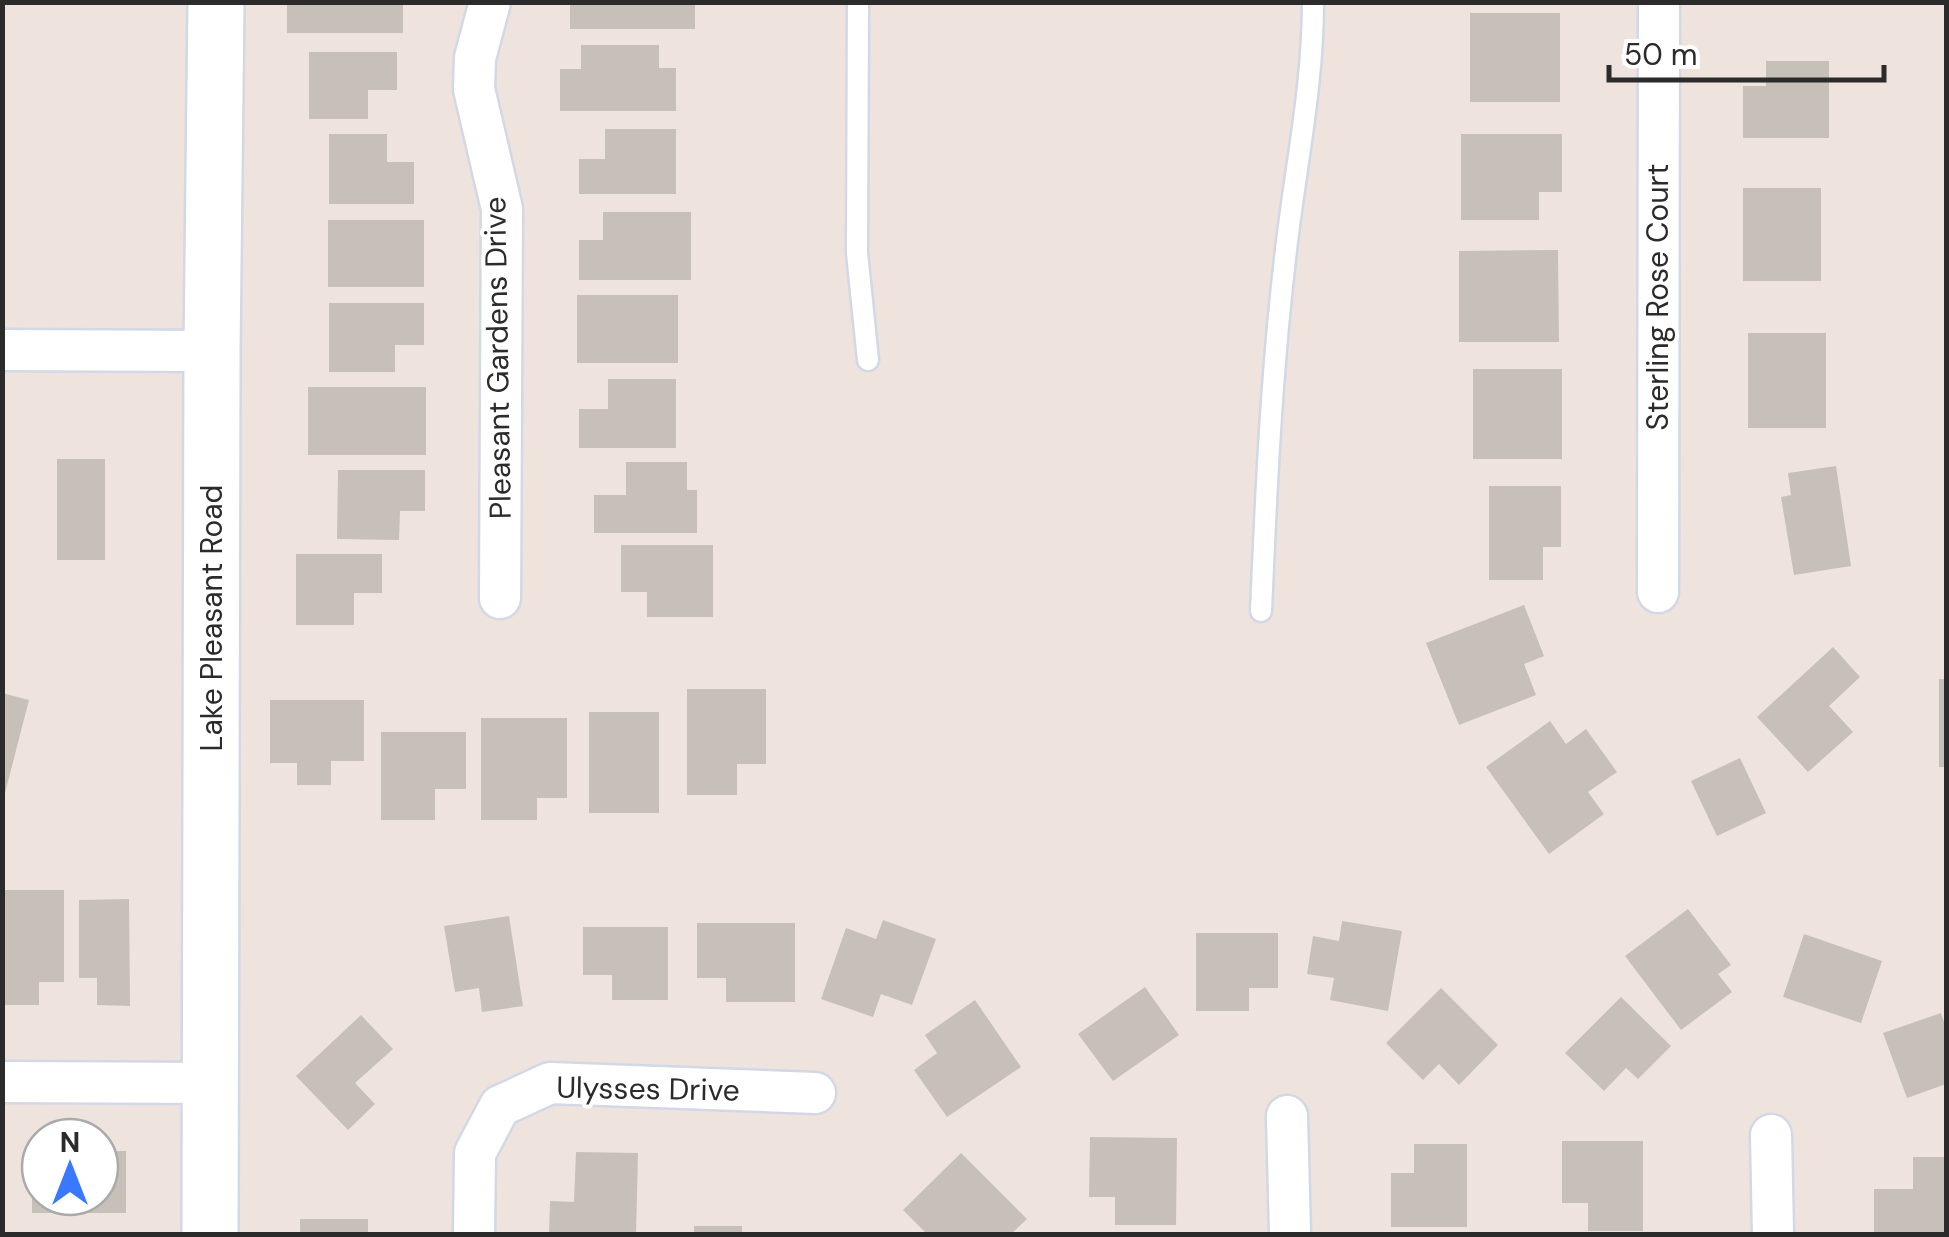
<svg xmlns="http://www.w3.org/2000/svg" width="1949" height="1237" viewBox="0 0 1949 1237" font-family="'DM Sans',sans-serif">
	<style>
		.building { fill: #c6c0b8 }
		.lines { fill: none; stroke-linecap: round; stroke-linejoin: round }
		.lane-casing { stroke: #d2d8e5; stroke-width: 25 }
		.street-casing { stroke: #d2d8e5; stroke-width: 45 }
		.secondary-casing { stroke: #d2d8e5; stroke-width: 60 }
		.lane { stroke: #fff; stroke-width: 20 }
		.street { stroke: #fff; stroke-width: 40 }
		.secondary { stroke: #fff; stroke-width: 55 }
		.labels { text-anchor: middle; stroke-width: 8; stroke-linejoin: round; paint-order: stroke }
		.street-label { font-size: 30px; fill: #2b2b2b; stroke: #fff }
	</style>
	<rect width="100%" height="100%" fill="#eee4dd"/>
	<path class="building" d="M 287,2 L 403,2 L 403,33 L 287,33 Z
		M 570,2 L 695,2 L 695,29 L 570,29 Z
		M 1470,13 L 1560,13 L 1560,102 L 1470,102 Z
		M 581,45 L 659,45 L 659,68 L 676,68 L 676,111 L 560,111 L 560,69 L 581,69 Z
		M 309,52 L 397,52 L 397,90 L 368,90 L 368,119 L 309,119 Z
		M 1766,61 L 1829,61 L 1829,138 L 1743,138 L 1743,86 L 1766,86 Z
		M 605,129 L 676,129 L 676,194 L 579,194 L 579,159 L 605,159 Z
		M 329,134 L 387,134 L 387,162 L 414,162 L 414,204 L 329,204 Z
		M 1461,134 L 1562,134 L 1562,192 L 1539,192 L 1539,220 L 1461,220 Z
		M 1743,188 L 1821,188 L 1821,281 L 1743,281 Z
		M 603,212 L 691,212 L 691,280 L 579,280 L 579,240 L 603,240 Z
		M 328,220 L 424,220 L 424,287 L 328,287 Z
		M 1558,250 L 1559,342 L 1459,342 L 1459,251 Z
		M 577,295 L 678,295 L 678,363 L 577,363 Z
		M 329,303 L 424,303 L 424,345 L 395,345 L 395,372 L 329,372 Z
		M 1748,333 L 1826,333 L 1826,428 L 1748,428 Z
		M 1473,369 L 1562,369 L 1562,459 L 1473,459 Z
		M 608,379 L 676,379 L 676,448 L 579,448 L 579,409 L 608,409 Z
		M 308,387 L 426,387 L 426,455 L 308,455 Z
		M 57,459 L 105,459 L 105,560 L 57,560 Z
		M 626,462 L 687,462 L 687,490 L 697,490 L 697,533 L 594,533 L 594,495 L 626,495 Z
		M 1836,466 L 1851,566 L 1794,575 L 1781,497 L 1791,495 L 1788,473 Z
		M 338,470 L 425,470 L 425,511 L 400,511 L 399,540 L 337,539 Z
		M 1489,486 L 1561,486 L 1561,547 L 1543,547 L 1543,580 L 1489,580 Z
		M 621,545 L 713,545 L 713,617 L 647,617 L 647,592 L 621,592 Z
		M 296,554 L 382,554 L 382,593 L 354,593 L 354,625 L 296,625 Z
		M 1524,605 L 1544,656 L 1524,664 L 1536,695 L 1459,725 L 1426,643 Z
		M 1833,647 L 1860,677 L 1829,706 L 1853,732 L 1808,772 L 1757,717 Z
		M 1939,679 L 1946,679 L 1946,767 L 1939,767 Z
		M 687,689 L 766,689 L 766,764 L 737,764 L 737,795 L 687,795 Z
		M 2,693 L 29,700 L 4,797 L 2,797 Z
		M 270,700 L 364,700 L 364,761 L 331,761 L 331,785 L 297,785 L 297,763 L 270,763 Z
		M 589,712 L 659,712 L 659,813 L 589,813 Z
		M 481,718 L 567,718 L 567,798 L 537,798 L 537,820 L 481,820 Z
		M 1550,721 L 1566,744 L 1586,729 L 1617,772 L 1588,792 L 1604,814 L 1549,854 L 1486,767 Z
		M 381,732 L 466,732 L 466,789 L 435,789 L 435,820 L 381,820 Z
		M 1740,758 L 1766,813 L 1717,836 L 1691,781 Z
		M 2,890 L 64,890 L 64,982 L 39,982 L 39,1005 L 2,1005 Z
		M 129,899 L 130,1006 L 97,1005 L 97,978 L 79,978 L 79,900 Z
		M 1688,909 L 1731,965 L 1718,974 L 1732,992 L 1681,1030 L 1625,956 Z
		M 509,916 L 523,1006 L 482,1012 L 479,988 L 455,992 L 444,926 Z
		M 883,920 L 936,939 L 912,1005 L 881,994 L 873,1017 L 821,999 L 846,928 L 876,939 Z
		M 1342,921 L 1402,931 L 1388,1011 L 1330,1000 L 1334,978 L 1307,974 L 1313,936 L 1339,941 Z
		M 697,923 L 795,923 L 795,1002 L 726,1002 L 726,978 L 697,978 Z
		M 583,927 L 668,927 L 668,1000 L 612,1000 L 612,975 L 583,975 Z
		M 1196,933 L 1278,933 L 1278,988 L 1249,988 L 1249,1011 L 1196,1011 Z
		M 1804,934 L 1882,961 L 1861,1023 L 1783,997 Z
		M 1145,987 L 1179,1035 L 1113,1081 L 1078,1034 Z
		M 1441,988 L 1498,1045 L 1459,1085 L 1439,1064 L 1423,1080 L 1386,1043 Z
		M 1621,997 L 1671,1046 L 1638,1079 L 1626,1068 L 1604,1091 L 1565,1053 Z
		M 975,1000 L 1021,1067 L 947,1117 L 914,1070 L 937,1053 L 925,1035 Z
		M 1941,1013 L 1946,1028 L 1946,1084 L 1907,1098 L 1883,1033 Z
		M 361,1015 L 393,1049 L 355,1083 L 375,1104 L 348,1130 L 296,1076 Z
		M 1090,1137 L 1177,1138 L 1176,1225 L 1115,1225 L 1115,1197 L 1089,1197 Z
		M 1562,1141 L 1643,1141 L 1643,1231 L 1588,1231 L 1588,1203 L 1562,1203 Z
		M 1414,1144 L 1467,1144 L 1467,1227 L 1391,1227 L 1391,1173 L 1414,1173 Z
		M 32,1151 L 40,1151 L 40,1197 L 100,1197 L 100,1151 L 126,1151 L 126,1213 L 32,1213 Z
		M 576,1152 L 638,1153 L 636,1234 L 549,1234 L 550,1201 L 574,1202 Z
		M 961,1153 L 1027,1219 L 1011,1234 L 927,1234 L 903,1210 Z
		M 1913,1157 L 1946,1157 L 1946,1234 L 1874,1234 L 1874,1189 L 1913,1189 Z
		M 300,1219 L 368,1219 L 368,1234 L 300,1234 Z
		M 694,1226 L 742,1226 L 742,1234 L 694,1234 Z"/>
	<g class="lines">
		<defs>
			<path id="lane" d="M 858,2 L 857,253 L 868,360
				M 1261,611 C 1266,496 1271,382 1284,268 C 1293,178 1313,93 1313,2"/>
			<path id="street" d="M 490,2 L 475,58 L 474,89 L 502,209 L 500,598
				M 2,350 L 212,351
				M 1658,592 L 1659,2
				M 2,1082 L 211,1083
				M 1287,1116 L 1290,1234
				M 1771,1135 L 1773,1234
				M 474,1234 L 475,1153 L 500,1106 L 550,1083 L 815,1093"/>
			<path id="secondary" d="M 210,1234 L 212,351 L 216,2"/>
		</defs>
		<use href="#lane" class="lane-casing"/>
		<use href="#street" class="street-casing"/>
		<use href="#secondary" class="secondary-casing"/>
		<use href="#lane" class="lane"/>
		<use href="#street" class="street"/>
		<use href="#secondary" class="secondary"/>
	</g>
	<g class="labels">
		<g class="street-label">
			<text transform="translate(1658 297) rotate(-90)" y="10">Sterling Rose Court</text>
			<text transform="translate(498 358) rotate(-91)" y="10">Pleasant Gardens Drive</text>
			<text transform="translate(212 618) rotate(-90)" y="10">Lake Pleasant Road</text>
			<text transform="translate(648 1089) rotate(1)" y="10">Ulysses Drive</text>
		</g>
	</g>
	<rect width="1949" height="1237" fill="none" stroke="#2b2b2b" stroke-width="10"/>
	<g transform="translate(70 1167)"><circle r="48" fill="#ffffff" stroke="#aaaaaa" stroke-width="2.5"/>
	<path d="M0-8L18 38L0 25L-18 38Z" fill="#3978ff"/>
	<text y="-15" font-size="28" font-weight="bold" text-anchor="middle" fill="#2b2b2b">N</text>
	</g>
	<path d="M1609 65v15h275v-15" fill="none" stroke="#2b2b2b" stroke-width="5"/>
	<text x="1624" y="65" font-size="30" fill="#2b2b2b" stroke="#ffffff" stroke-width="8" paint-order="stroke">50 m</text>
</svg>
